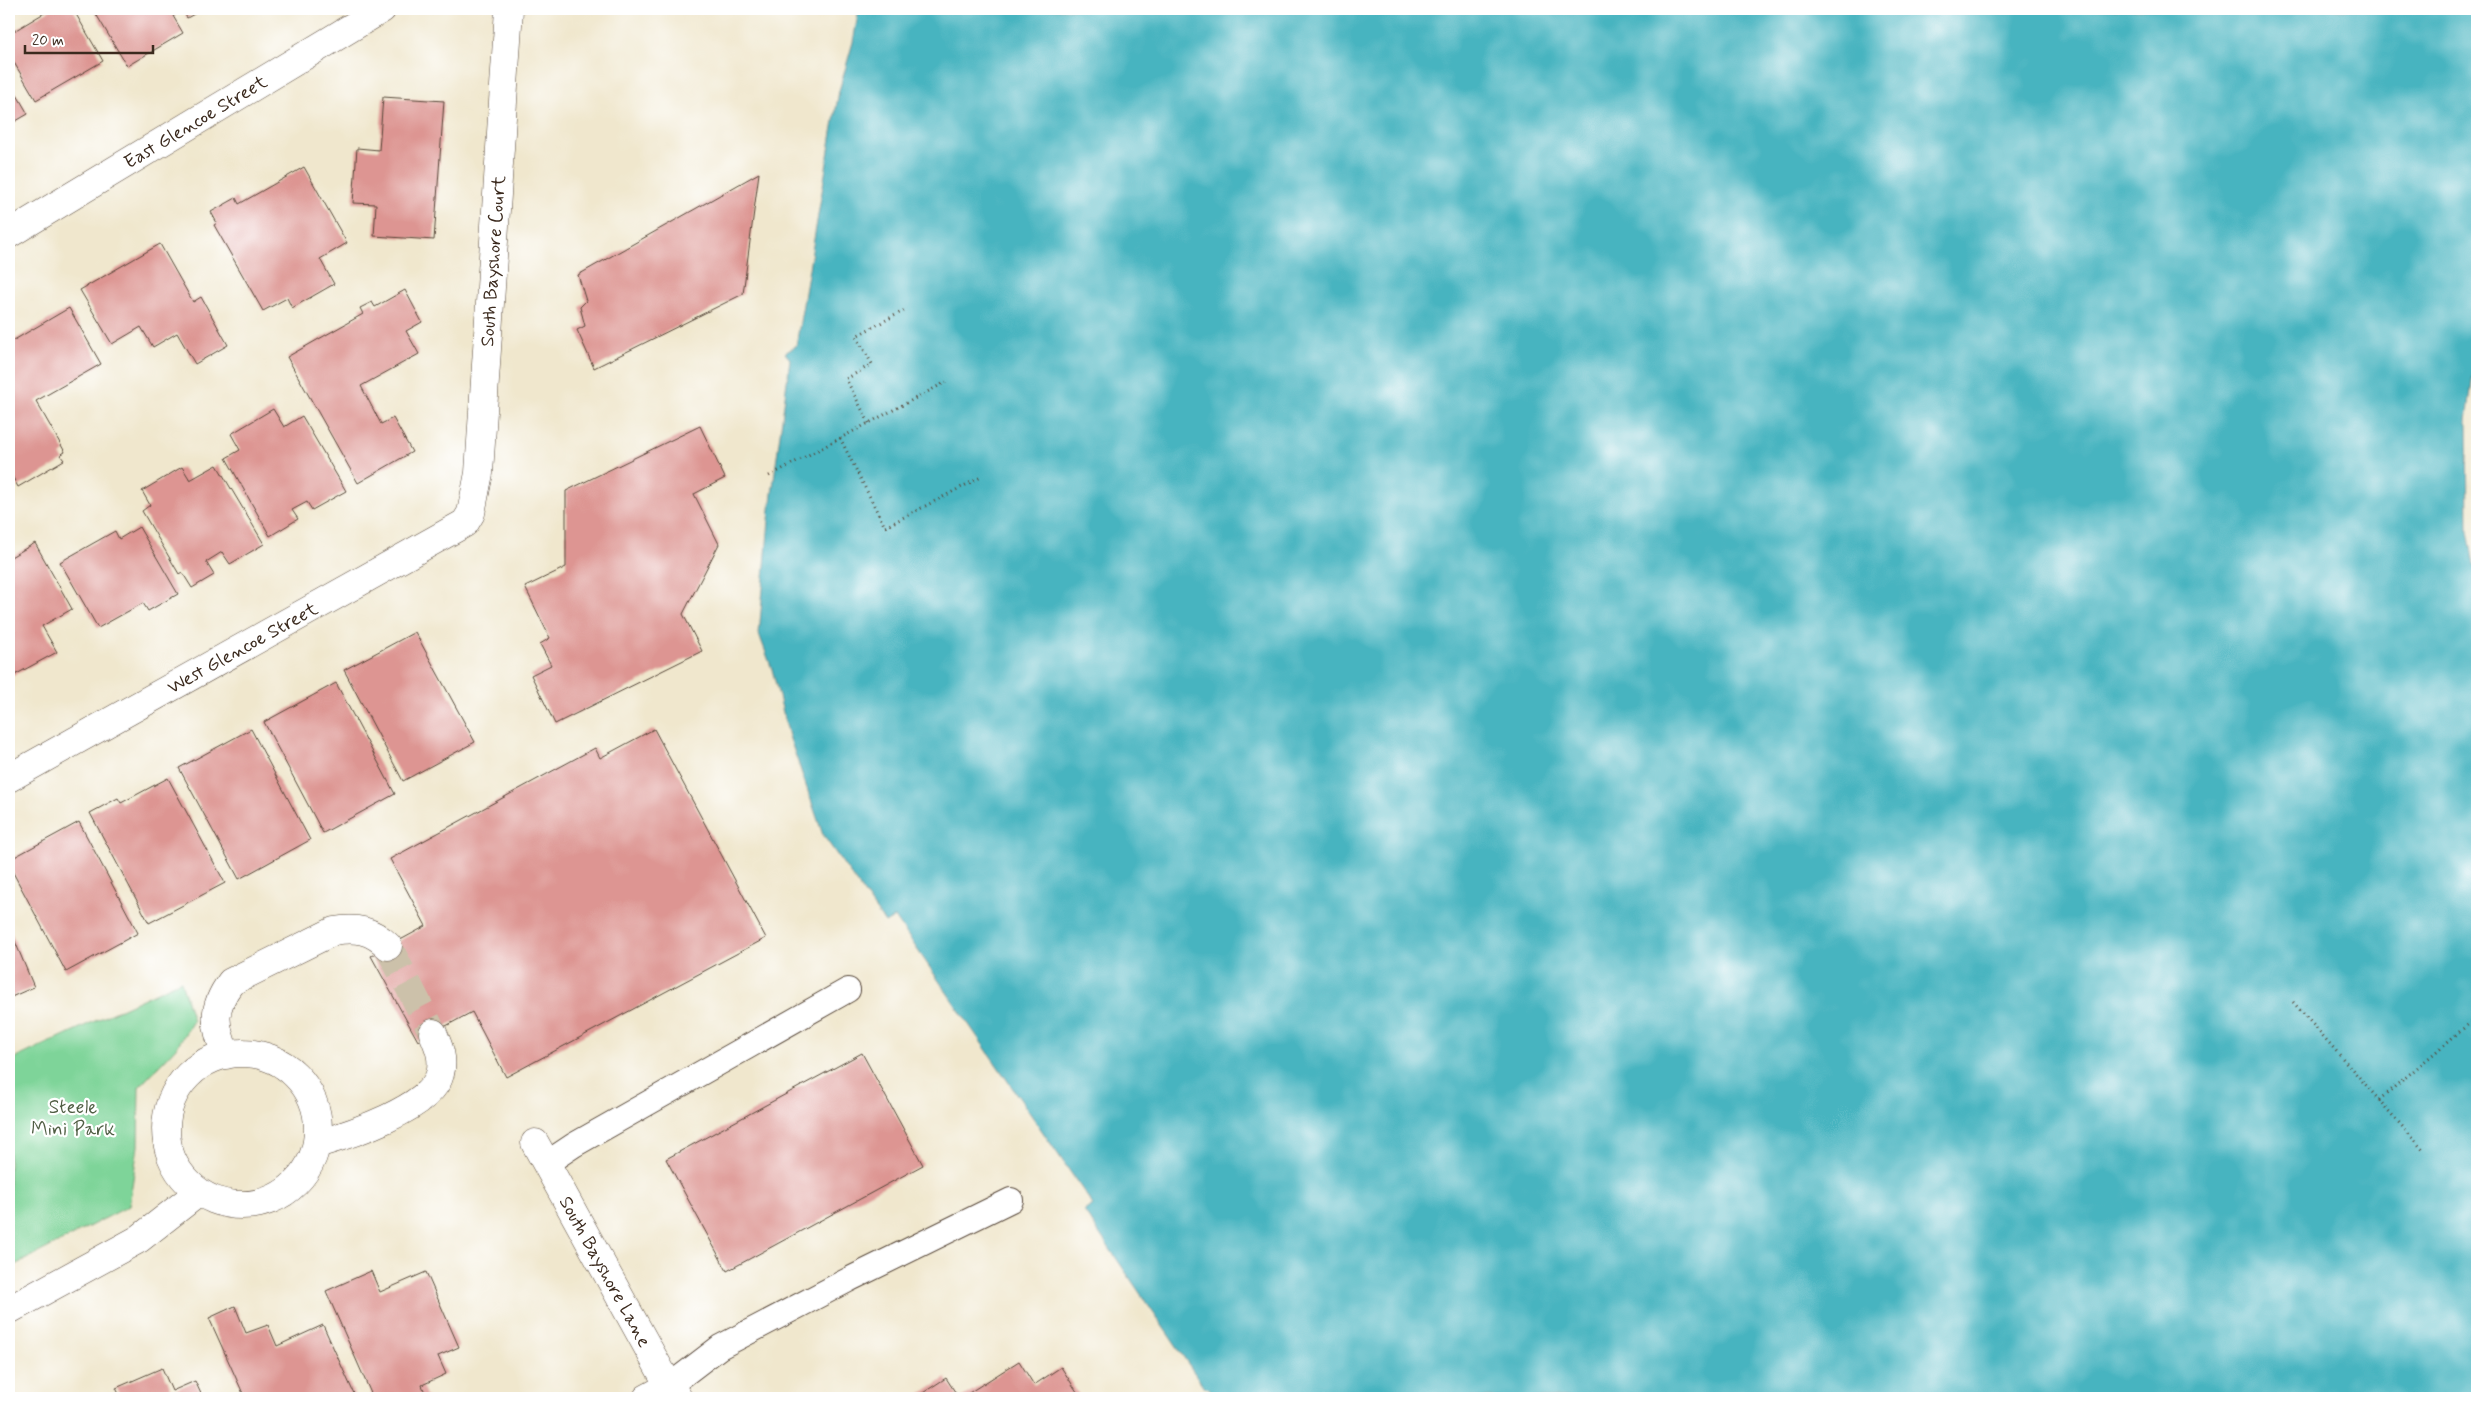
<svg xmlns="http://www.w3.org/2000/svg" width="2486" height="1407" viewBox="0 0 2486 1407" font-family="Mynerve,sans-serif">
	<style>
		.green { fill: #7ed499; stroke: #5c7f5c }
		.water { fill: #46b4c0; stroke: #406f6f }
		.building { fill: #dd9592 }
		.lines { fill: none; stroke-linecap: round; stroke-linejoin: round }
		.street-tunnel { stroke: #ccc1aa; stroke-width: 28; stroke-dasharray: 28 14; stroke-linecap: butt }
		.lane-casing { stroke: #564638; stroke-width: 26 }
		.street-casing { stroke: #564638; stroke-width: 29 }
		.path { stroke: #564638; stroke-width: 3; stroke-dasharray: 1 4; stroke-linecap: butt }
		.lane { stroke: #fff; stroke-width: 24 }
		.street { stroke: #fff; stroke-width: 28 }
		.labels { text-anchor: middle; stroke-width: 4.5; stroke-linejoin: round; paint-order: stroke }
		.street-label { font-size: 19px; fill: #3b2a1e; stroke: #fff }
		.park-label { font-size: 19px; fill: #4f5d43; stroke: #fff }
	</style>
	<rect width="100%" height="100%" fill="#fff"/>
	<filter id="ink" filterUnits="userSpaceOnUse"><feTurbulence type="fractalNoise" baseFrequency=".02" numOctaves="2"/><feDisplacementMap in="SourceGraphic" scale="10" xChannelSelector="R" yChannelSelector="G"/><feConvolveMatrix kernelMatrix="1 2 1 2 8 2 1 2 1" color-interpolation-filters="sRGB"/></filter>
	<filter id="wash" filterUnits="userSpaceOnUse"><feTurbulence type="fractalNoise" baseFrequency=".0096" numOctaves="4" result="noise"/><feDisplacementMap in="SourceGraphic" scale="20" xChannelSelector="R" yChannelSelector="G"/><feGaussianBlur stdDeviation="1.12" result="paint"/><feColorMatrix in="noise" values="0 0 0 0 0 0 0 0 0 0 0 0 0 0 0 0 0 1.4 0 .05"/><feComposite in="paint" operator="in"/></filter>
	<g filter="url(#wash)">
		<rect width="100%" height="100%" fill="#f0e7cd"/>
		<path class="green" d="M 181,981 L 193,1021 L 176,1048 L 139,1087 L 138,1146 L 129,1206 L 9,1268 L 9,1061 Z"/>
		<path class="water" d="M 859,9 L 2477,9 L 2477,344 L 2467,421 L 2468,531 L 2477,581 L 2477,1398 L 1216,1398 L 1209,1388 L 1204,1387 L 1084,1211 L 1093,1205 L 895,917 L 885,923 L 823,835 L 789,736 L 772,669 L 759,634 L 770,509 L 790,359 L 785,353 L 796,346 L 839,91 L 853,42 Z"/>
		<g id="blocks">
			<path class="building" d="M 51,9 L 73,9 L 103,61 L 36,100 L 9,54 L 9,34 Z
				M 93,9 L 203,9 L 187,18 L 183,11 L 173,16 L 183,33 L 127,66 Z
				M 9,81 L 28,114 L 9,125 Z
				M 383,97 L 444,101 L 434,240 L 374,236 L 376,204 L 353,203 L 357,148 L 379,150 Z
				M 304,167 L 347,243 L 320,259 L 334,284 L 292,308 L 287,298 L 263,311 L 214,225 L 217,223 L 211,212 L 236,198 L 239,204 Z
				M 759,173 L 743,294 L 594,368 L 577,330 L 585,326 L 580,307 L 586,301 L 578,275 Z
				M 160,244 L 193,302 L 201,297 L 228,345 L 195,364 L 177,333 L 153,347 L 141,327 L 112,344 L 80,290 Z
				M 405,290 L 422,322 L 406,331 L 419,354 L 361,386 L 381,424 L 393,418 L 412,452 L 358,483 L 287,357 L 363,314 L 360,308 L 372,302 L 375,307 Z
				M 69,308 L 101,364 L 36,401 L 65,452 L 60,455 L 64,460 L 18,487 L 9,470 L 9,343 Z
				M 273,409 L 284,427 L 302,416 L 346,491 L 312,510 L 307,502 L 292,510 L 298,519 L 270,536 L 226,458 L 240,450 L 231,434 Z
				M 700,426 L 725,478 L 694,494 L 719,544 L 683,614 L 702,651 L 555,724 L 531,675 L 551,665 L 540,644 L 550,638 L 525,587 L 566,567 L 566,491 Z
				M 217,465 L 264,544 L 230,564 L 222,552 L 206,562 L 214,575 L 192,588 L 182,572 L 179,574 L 142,511 L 150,505 L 142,491 L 182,467 L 190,480 Z
				M 139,527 L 178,594 L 148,611 L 143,603 L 98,628 L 60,562 L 115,531 L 119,539 Z
				M 35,543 L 72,609 L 42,626 L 57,652 L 11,677 L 9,673 L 9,558 Z
				M 415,632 L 475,742 L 403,781 L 344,670 Z
				M 336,683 L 395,794 L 323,833 L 264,722 Z
				M 251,729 L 310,840 L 239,879 L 179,768 Z
				M 654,729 L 766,938 L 506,1077 L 472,1012 L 418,1041 L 371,956 L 426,926 L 390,859 L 595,748 L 600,758 Z
				M 168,778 L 225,883 L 149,923 L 90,813 L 118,798 L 121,803 Z
				M 79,822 L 138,933 L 66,972 L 9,865 L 9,860 Z
				M 9,927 L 34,987 L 9,998 Z
				M 862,1053 L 923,1165 L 727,1271 L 666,1159 Z
				M 371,1271 L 380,1292 L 426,1272 L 459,1347 L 438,1356 L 446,1374 L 422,1385 L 427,1398 L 373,1398 L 326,1291 Z
				M 235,1306 L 246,1333 L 268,1325 L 277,1346 L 323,1325 L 356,1398 L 245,1398 L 209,1318 Z
				M 1019,1361 L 1034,1385 L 1061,1367 L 1081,1398 L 961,1398 Z
				M 162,1368 L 172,1391 L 195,1381 L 203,1398 L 121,1398 L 116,1388 Z
				M 946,1378 L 959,1398 L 915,1398 Z"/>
		</g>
	</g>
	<g filter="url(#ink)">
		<use href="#blocks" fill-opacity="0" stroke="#564638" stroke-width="1"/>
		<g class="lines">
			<path class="street-tunnel" d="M 388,946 L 433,1033"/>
			<defs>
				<path id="lane" d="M 547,1163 L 574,1145 L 848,990
					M 669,1386 L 720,1347 L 850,1279 L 1011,1200"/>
				<path id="street" d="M 9,234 L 382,9
					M 9,778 L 465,523 L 471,513 L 479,473 L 509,9
					M166 1129a76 76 0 1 1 152 0a76 76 0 1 1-152 0Z
					M 226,1055 C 214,1025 211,1009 231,982 L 334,931 C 356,927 372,930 388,946
					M 535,1143 L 669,1386 L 678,1398
					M 317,1144 C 348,1135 432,1108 440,1074 C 444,1059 439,1047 433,1033
					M 9,1310 L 139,1239 L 199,1192
					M 647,1398 L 669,1386"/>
			</defs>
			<use href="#lane" class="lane-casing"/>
			<use href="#street" class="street-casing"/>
			<path class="path" d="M 869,423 L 846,379 L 872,364 L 856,336 L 907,309
				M 840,438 L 885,527 L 981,477
				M 769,476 L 946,382
				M 2293,1002 L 2423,1150
				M 2379,1100 L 2477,1017"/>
			<use href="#lane" class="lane"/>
			<use href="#street" class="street"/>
		</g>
	</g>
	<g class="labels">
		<g class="street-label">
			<text transform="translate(195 121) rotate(-31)" y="7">East Glencoe Street</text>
			<text transform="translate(492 261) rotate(-86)" y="7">South Bayshore Court</text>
			<text transform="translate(242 647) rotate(-29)" y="7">West Glencoe Street</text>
			<text transform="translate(606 1271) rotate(61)" y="7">South Bayshore Lane</text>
		</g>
		<g class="park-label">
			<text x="73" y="1113">Steele<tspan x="73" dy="22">Mini Park</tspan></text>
		</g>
	</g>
	<rect width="2486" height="1407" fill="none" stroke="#fff" stroke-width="30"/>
	<path d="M25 45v8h128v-8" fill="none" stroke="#3b2a1e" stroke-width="2.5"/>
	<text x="32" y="45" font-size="15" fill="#3b2a1e" stroke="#ffffff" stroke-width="4" paint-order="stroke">20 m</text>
</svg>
